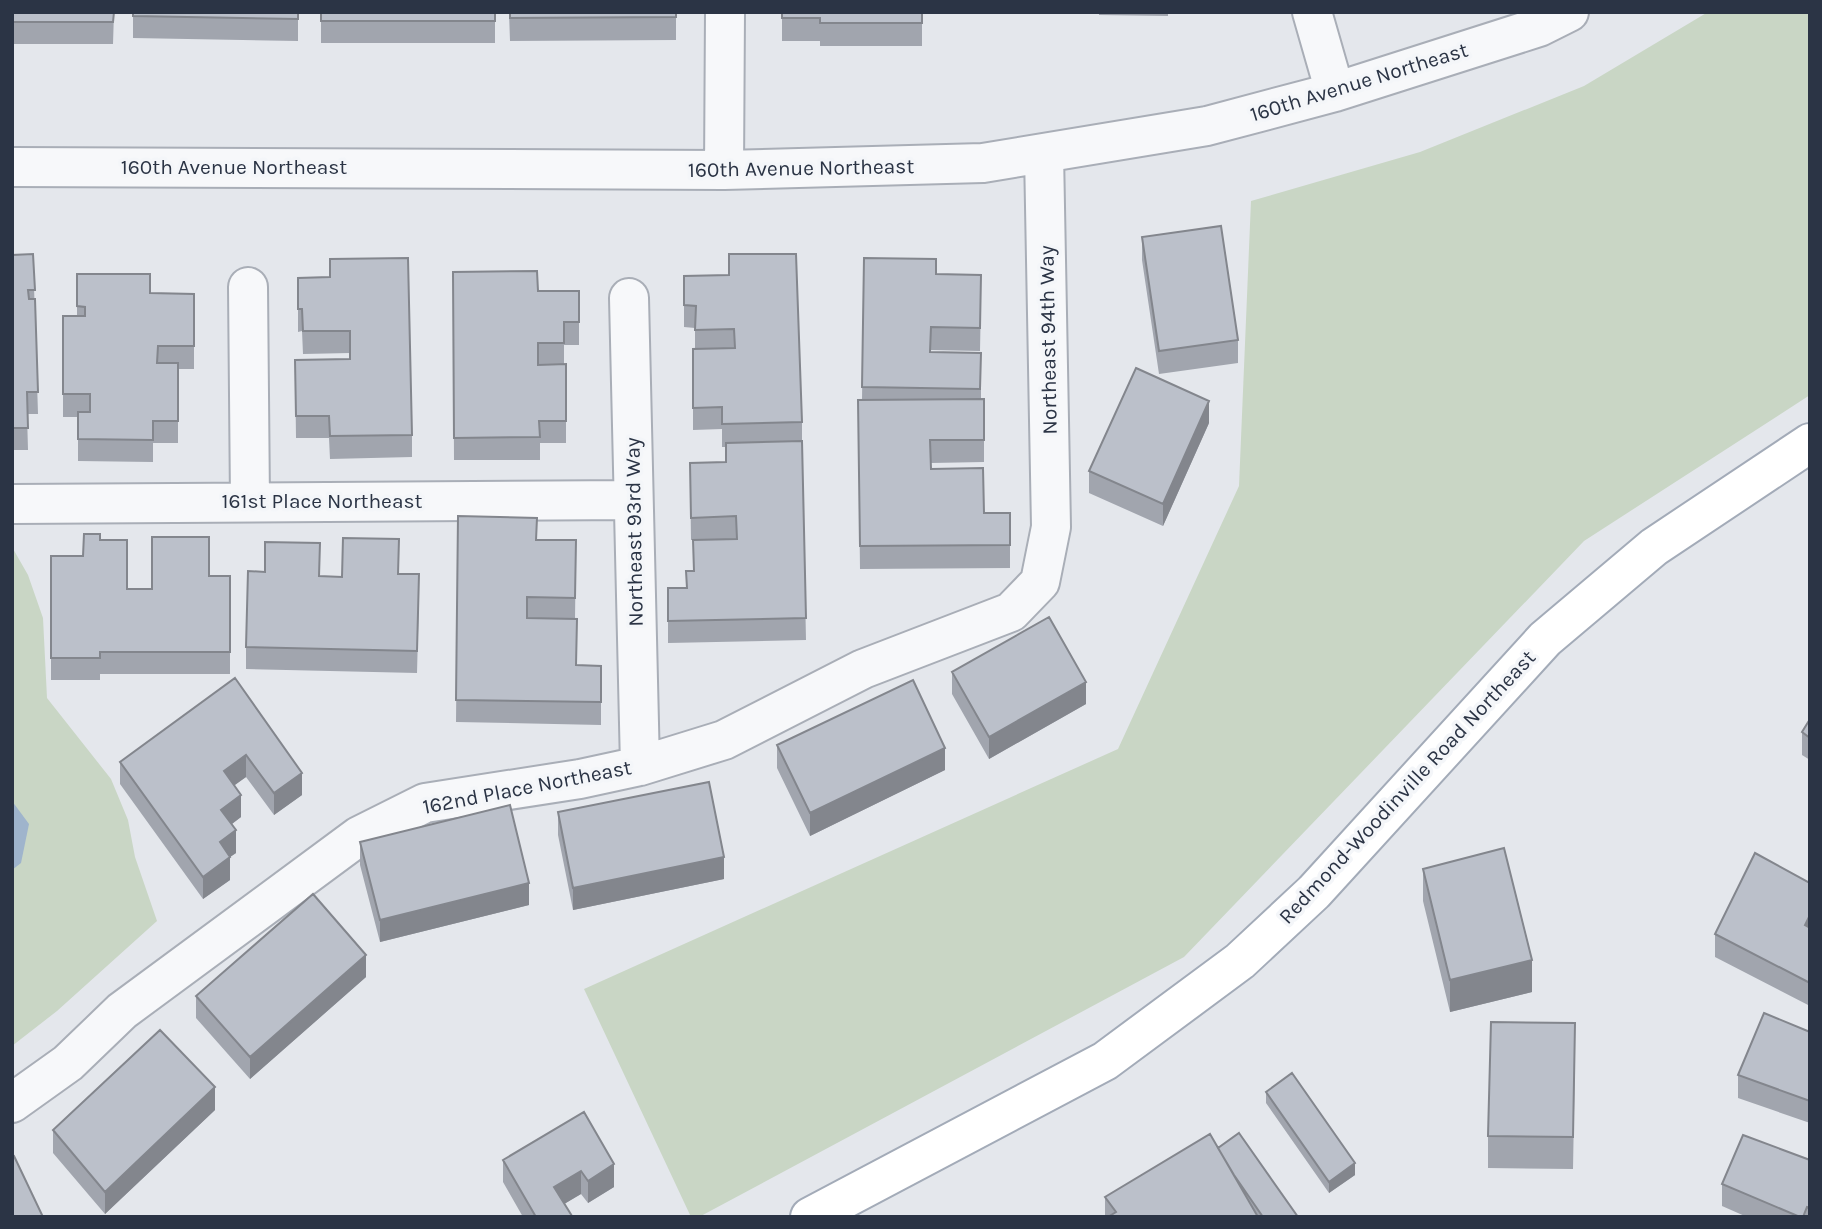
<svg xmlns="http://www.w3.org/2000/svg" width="1822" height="1229" viewBox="0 0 1822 1229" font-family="Karla,sans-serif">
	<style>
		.green { fill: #c9d6c5 }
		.water { fill: #9fb4cc }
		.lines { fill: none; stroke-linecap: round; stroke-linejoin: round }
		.minor-casing { stroke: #a9aeb7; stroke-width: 42 }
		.major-casing { stroke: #a3abb8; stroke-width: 42 }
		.minor { stroke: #f7f8fa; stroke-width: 38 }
		.major { stroke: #fff; stroke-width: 38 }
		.wall { fill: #a1a5ae }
		.shaded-wall { fill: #83868d }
		.building { fill: #bbc0ca; stroke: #83868d; stroke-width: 2 }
		.labels { text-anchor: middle; stroke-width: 7; stroke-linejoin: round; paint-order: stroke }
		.street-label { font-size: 21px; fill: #2b3445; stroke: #f4f6f9 }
	</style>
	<rect width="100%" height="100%" fill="#e4e7ec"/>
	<path class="green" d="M 1708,12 L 1810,12 L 1810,395 L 1584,541 L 1184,957 L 699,1217 L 691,1217 L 584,989 L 1118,749 L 1239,486 L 1251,201 L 1420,152 L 1584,86 Z
		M 12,547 L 28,575 L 43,618 L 47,698 L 111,779 L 128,820 L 135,857 L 157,921 L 57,1011 L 12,1046 Z"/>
	<path class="water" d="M 12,801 L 29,824 L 21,863 L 12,870 Z"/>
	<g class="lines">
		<defs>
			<path id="minor" d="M 1312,12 L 1335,92
				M 12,167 L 724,170 L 983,163 L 1207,126 L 1335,92 L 1539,27 L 1569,12
				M 724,170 L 725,12
				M 248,287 L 250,502
				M 629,298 L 640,766
				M 12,504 L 633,500
				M 12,1103 L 68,1063 L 122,1011 L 359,836 L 425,803 L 580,779 L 640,766 L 724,740 L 863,669 L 1011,612 L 1040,582 L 1051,527 L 1044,153"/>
			<path id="major" d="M 810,1217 L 1105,1061 L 1240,961 L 1314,892 L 1545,639 L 1654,547 L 1810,443"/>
		</defs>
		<use href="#minor" class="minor-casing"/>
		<use href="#major" class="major-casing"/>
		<use href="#minor" class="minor"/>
		<use href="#major" class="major"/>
	</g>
	<path class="wall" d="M 12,12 L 114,12 L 113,44 L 12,44 Z
		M 133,12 L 298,12 L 298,41 L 133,38 Z
		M 321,12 L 495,12 L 495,43 L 321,43 Z
		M 509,12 L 676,12 L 676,40 L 510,41 Z
		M 782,12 L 922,12 L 922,46 L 820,46 L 820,41 L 782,41 Z
		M 1099,12 L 1168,12 L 1168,16 L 1099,15 Z
		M 1142,237 L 1238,340 L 1238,363 L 1159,374 L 1142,260 Z
		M 33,254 L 38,414 L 27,414 L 28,450 L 12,450 L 12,255 Z
		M 864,258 L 936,274 L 981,297 L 980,351 L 931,350 L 931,352 L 981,353 L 981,399 L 984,399 L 984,462 L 931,463 L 931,469 L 984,513 L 1010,513 L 1010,568 L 860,569 L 858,400 L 862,400 Z
		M 453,272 L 538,291 L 579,291 L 579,345 L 564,345 L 564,364 L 566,364 L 566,443 L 540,443 L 540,460 L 454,460 Z
		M 77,274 L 150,293 L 194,294 L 194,369 L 178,369 L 178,443 L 153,443 L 153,462 L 78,461 L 78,417 L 63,417 L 63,316 L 77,316 Z
		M 729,275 L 802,422 L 802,445 L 806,640 L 668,643 L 668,588 L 686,588 L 686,571 L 693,571 L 736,539 L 691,540 L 690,463 L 726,462 L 726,447 L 722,447 L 722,429 L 693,430 L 693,349 L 695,349 L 695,328 L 684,327 L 684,276 Z
		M 330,277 L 412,435 L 412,457 L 330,459 L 329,438 L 296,438 L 295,360 L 350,359 L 350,353 L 303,354 L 302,331 L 298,332 L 298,278 Z
		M 1209,423 L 1163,526 L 1089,493 L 1089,471 Z
		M 458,516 L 537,540 L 576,540 L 575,619 L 576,665 L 601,666 L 601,725 L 456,722 Z
		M 100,540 L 127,589 L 152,589 L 209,576 L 230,576 L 230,674 L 100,674 L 100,680 L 51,680 L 51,556 L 83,556 Z
		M 265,572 L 320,576 L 342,577 L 399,574 L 419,596 L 417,673 L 246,669 L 246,647 Z
		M 952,672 L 1086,704 L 989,759 L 952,694 Z
		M 235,678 L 302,795 L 274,815 L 246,777 L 234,785 L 241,817 L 232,824 L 236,853 L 230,857 L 230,880 L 203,899 L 120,784 L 120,762 Z
		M 1810,719 L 1810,760 L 1802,755 L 1802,732 Z
		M 777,745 L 945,770 L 810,836 L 777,768 Z
		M 558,812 L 724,879 L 573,910 L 558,835 Z
		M 360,842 L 529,905 L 380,942 L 360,865 Z
		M 1423,869 L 1532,992 L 1450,1012 L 1423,901 Z
		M 1810,883 L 1810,1006 L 1715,957 L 1715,934 Z
		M 366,977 L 250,1079 L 196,1018 L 196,996 Z
		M 1810,1032 L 1810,1123 L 1738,1098 L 1738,1075 Z
		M 1575,1056 L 1573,1169 L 1488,1168 L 1488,1136 Z
		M 1266,1092 L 1355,1175 L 1329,1193 L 1266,1103 Z
		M 215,1110 L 105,1214 L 53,1153 L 53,1130 Z
		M 584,1112 L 614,1187 L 588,1203 L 581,1194 L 564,1204 L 572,1217 L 523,1217 L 503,1182 L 503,1160 Z
		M 1218,1148 L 1298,1217 L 1105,1217 L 1105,1197 Z
		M 1810,1160 L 1810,1217 L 1747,1217 L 1722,1206 L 1722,1184 Z"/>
	<path class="shaded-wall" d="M 1209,401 L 1209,423 L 1163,526 L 1163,504 Z
		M 1086,682 L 1086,704 L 989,759 L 989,737 Z
		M 945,748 L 945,770 L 810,836 L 810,813 Z
		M 246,755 L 246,777 L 224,793 L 224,771 Z
		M 302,773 L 302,795 L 274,815 L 274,793 Z
		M 241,795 L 241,817 L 221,832 L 221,810 Z
		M 236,830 L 236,853 L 230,857 L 230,880 L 203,899 L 203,877 L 220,842 Z
		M 724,857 L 724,879 L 573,910 L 573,888 Z
		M 529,883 L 529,905 L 380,942 L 380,920 Z
		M 1810,915 L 1810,937 L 1805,925 Z
		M 366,955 L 366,977 L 250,1079 L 250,1057 Z
		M 1532,960 L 1532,992 L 1450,1012 L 1450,980 Z
		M 215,1087 L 215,1110 L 105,1214 L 105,1192 Z
		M 1355,1163 L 1355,1175 L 1329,1193 L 1329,1182 Z
		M 614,1164 L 614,1187 L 588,1203 L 588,1181 Z
		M 581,1171 L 581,1194 L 554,1210 L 554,1187 Z"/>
	<path class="building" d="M 12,12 L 114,12 L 113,22 L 12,22 Z
		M 133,12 L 298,12 L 298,19 L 133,16 Z
		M 321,12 L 495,12 L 495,21 L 321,21 Z
		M 510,12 L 676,12 L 676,17 L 510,18 Z
		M 782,12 L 922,12 L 922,23 L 820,23 L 820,18 L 782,18 Z
		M 1221,226 L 1238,340 L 1159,351 L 1142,237 Z
		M 33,254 L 35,290 L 28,290 L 29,299 L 35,299 L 38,392 L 27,392 L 28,428 L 12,428 L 12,255 Z
		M 729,254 L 796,254 L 802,422 L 722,424 L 722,407 L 693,408 L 693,349 L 735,348 L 734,329 L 695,330 L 696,306 L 684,305 L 684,276 L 729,275 Z
		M 408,258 L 412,435 L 330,436 L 329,416 L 296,416 L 295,360 L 350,359 L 350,331 L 303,331 L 302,309 L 298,309 L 298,278 L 330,277 L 330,259 Z
		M 864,258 L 936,259 L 936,274 L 981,275 L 980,328 L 931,327 L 930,352 L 981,353 L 980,389 L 862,387 Z
		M 537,271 L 538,291 L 579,291 L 579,322 L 564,322 L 564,343 L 538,343 L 538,365 L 566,364 L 566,421 L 539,421 L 540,437 L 454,438 L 453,272 Z
		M 77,274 L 150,274 L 150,293 L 194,294 L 194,346 L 158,346 L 157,363 L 178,363 L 178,421 L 153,421 L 153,440 L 78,439 L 78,412 L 90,412 L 90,394 L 63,394 L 63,316 L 85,316 L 85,307 L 77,306 Z
		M 1136,368 L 1209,401 L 1163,504 L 1089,471 Z
		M 984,399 L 984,440 L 930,440 L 931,469 L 983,468 L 984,513 L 1010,513 L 1010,545 L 860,546 L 858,400 Z
		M 802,441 L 806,618 L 668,621 L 668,588 L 687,588 L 686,571 L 694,571 L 693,540 L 737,539 L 736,516 L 691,518 L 690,463 L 726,462 L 726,443 Z
		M 458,516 L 537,518 L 536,540 L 576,540 L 575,598 L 527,597 L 527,618 L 577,619 L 576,665 L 601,666 L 601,702 L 456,700 Z
		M 84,534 L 100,534 L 100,540 L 127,540 L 127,589 L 152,589 L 152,537 L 209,537 L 209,576 L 230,576 L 230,652 L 100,652 L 100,658 L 51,658 L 51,556 L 83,556 Z
		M 343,538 L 399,539 L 398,574 L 419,574 L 417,651 L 246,647 L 248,571 L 265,572 L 265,542 L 320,543 L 319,576 L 342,577 Z
		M 1049,617 L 1086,682 L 989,737 L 952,672 Z
		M 235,678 L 302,773 L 274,793 L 246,755 L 224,771 L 241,795 L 221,810 L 236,830 L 220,842 L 230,857 L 203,877 L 120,762 Z
		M 913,680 L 945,748 L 810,813 L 777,745 Z
		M 1810,719 L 1810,738 L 1802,732 Z
		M 709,782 L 724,857 L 573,888 L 558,812 Z
		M 510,805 L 529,883 L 380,920 L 360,842 Z
		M 1504,848 L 1532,960 L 1450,980 L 1423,869 Z
		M 1755,853 L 1810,883 L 1810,915 L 1805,925 L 1810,928 L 1810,983 L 1715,934 Z
		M 313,894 L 366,955 L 250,1057 L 196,996 Z
		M 1764,1013 L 1810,1032 L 1810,1101 L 1738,1075 Z
		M 1491,1022 L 1575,1023 L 1573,1137 L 1488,1136 Z
		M 160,1030 L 215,1087 L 105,1192 L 53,1130 Z
		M 1292,1073 L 1355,1163 L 1329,1182 L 1266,1092 Z
		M 584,1112 L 614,1164 L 588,1181 L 581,1171 L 554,1187 L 572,1216 L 536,1217 L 503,1160 Z
		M 1239,1133 L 1298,1217 L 1263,1217 L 1234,1175 L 1218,1148 Z
		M 1210,1134 L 1258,1217 L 1108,1217 L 1116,1212 L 1105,1197 Z
		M 1743,1135 L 1810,1160 L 1810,1208 L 1807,1207 L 1803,1217 L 1800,1217 L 1722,1184 Z
		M 14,1156 L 43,1217 L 12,1217 L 12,1157 Z"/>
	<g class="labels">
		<g class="street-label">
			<text transform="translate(1359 82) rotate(-17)" y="7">160th Avenue Northeast</text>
			<text x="234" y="174">160th Avenue Northeast</text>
			<text transform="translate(801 168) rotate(-1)" y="7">160th Avenue Northeast</text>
			<text transform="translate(1048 340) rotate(-91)" y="7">Northeast 94th Way</text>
			<text x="322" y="508">161st Place Northeast</text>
			<text transform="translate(634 532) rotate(-91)" y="7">Northeast 93rd Way</text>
			<text transform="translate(527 787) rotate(-11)" y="7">162nd Place Northeast</text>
			<text transform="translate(1407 787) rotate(-47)" y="7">Redmond-Woodinville Road Northeast</text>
		</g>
	</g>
	<rect width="1822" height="1229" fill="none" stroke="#2b3445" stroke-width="28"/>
</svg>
